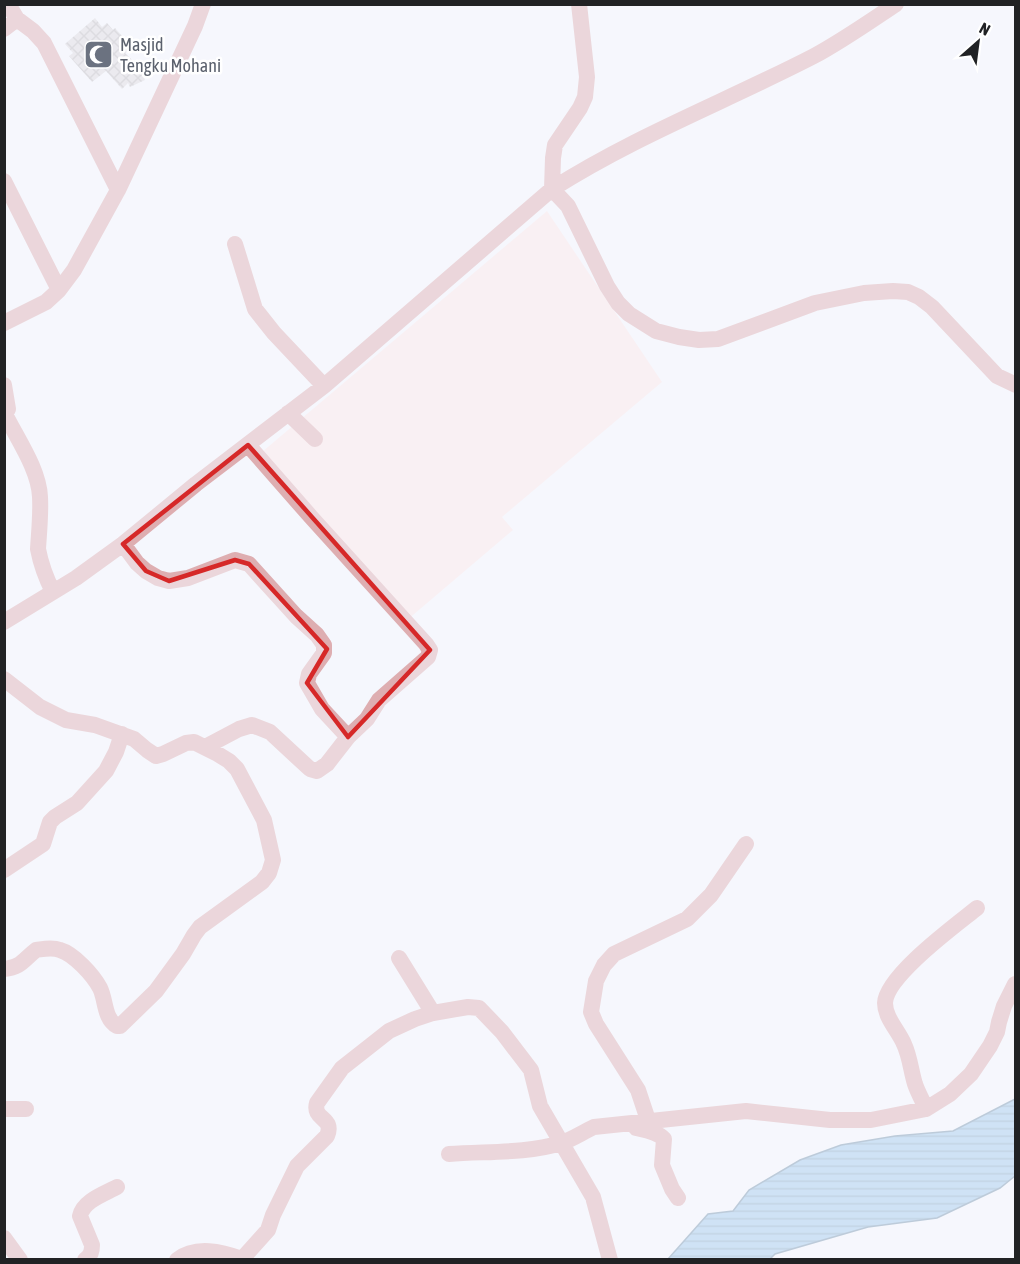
<svg xmlns="http://www.w3.org/2000/svg" width="1020" height="1264" viewBox="0 0 1020 1264" font-family="'Asap Condensed',sans-serif">
	<style>
		.education { fill: #fde7e7 }
		.water { fill: url(#water-rules); stroke: #7996af; stroke-width: 1.5 }
		.building { fill: url(#building-cross-hatch) }
		.lines { fill: none; stroke-linecap: round; stroke-linejoin: round }
		.minor { stroke: #deaeb1; stroke-width: 16 }
		.marked { fill: none; stroke: #d62828; stroke-width: 4.5; stroke-linejoin: round }
		.labels { text-anchor: middle; stroke-width: 5; stroke-linejoin: round; paint-order: stroke }
		.worship-label { font-size: 18px; fill: #5b616d; stroke: #fff; text-anchor: start }
	</style>
	<defs>
		<pattern id="water-rules" width="6" height="5" patternUnits="userSpaceOnUse" patternTransform="scale(1.5)"><rect width="6" height="5" fill="#9fc7ea"/><path d="M0 2.5h6" fill="none" stroke="#89abc9"/></pattern>
		<pattern id="building-cross-hatch" width="8" height="8" patternUnits="userSpaceOnUse" patternTransform="scale(1.5)"><rect width="8" height="8" fill="#dedade"/><path d="M0 0l8 8M0 8l8-8" fill="none" stroke="#bebbbe"/></pattern>
	</defs>
	<rect width="100%" height="100%" fill="#f5f7fd"/>
	<path class="education" d="M 547,211 L 662,382 L 502,517 L 513,530 L 406,621 L 262,452 Z"/>
	<path class="water" d="M 1015,1099 L 1015,1176 L 1000,1188 L 937,1218 L 868,1227 L 775,1254 L 770,1259 L 668,1259 L 708,1214 L 733,1211 L 749,1190 L 800,1160 L 841,1145 L 895,1136 L 953,1131 Z"/>
	<path class="building" d="M 95,18 L 102,27 L 107,23 L 113,30 L 115,28 L 132,47 L 125,53 L 133,61 L 126,67 L 130,72 L 139,67 L 145,80 L 130,87 L 128,83 L 122,89 L 106,71 L 92,82 L 69,56 L 73,53 L 65,44 Z"/>
	<g class="lines">
		<path class="minor" d="M 8,4 L 17,19 L 33,31 L 44,43 L 118,190
			M 579,4 L 587,77 L 585,97 L 580,108 L 555,145 L 553,158 L 552,189 L 568,206 L 607,286 L 618,303 L 629,314 L 656,331 L 679,337 L 699,340 L 718,339 L 815,303 L 864,293 L 893,291 L 908,292 L 919,297 L 932,307 L 997,376 L 1016,385
			M 4,29 L 17,19
			M 4,181 L 59,290
			M 235,244 L 255,309 L 274,333 L 324,386
			M 4,323 L 46,302 L 59,290 L 74,270 L 118,190 L 195,26 L 203,4
			M 4,385 L 8,409 L 4,416
			M 288,413 L 315,439
			M 6,416 C 18,440 39,470 40,497 C 41,514 39,532 38,549 C 41,565 46,578 53,592
			M 123,544 L 137,563 L 146,571 L 158,578 L 169,581 L 188,578 L 235,560 L 249,564 L 296,616 L 317,635 L 324,645 L 324,653 L 309,674 L 307,683 L 322,709 L 348,737
			M 4,622 L 76,578 L 123,544 L 196,484 L 324,386 L 552,189 C 635,136 727,101 814,56 C 842,41 869,22 896,4
			M 4,679 L 40,707 L 66,720 L 95,725 L 134,739 L 147,750 L 156,756 L 163,754 L 186,743 L 194,742 L 216,753 L 229,761 L 237,769 L 264,820 L 273,860 L 269,873 L 262,882 L 200,927 L 194,935 L 183,954 L 156,991 L 120,1026 L 117,1026 C 104,1019 106,1000 100,988 C 93,975 74,954 60,950 C 52,947 44,949 36,950 C 23,960 22,967 4,969
			M 205,747 L 239,729 L 252,725 L 270,732 L 310,769 L 317,771 L 327,764 L 348,737 L 367,719 L 379,700 L 428,657 L 430,650 L 426,644 L 311,517 L 248,445
			M 4,870 L 43,844 L 50,822 L 55,817 L 77,803 L 106,771 L 116,752 L 122,734
			M 399,958 L 433,1013 L 468,1007 L 479,1008 L 502,1032 L 531,1070 L 540,1106 L 593,1197 L 610,1260
			M 4,1109 L 26,1109
			M 926,1109 C 923,1101 918,1093 915,1084 C 911,1071 910,1057 904,1044 C 898,1030 885,1018 885,1003 C 886,976 956,925 977,908
			M 649,1123 L 638,1090 L 596,1024 L 591,1012 L 596,981 L 604,965 L 614,954 L 687,919 L 711,895 L 746,844
			M 636,1128 C 645,1130 658,1132 664,1139 L 662,1165 L 672,1189 L 678,1198
			M 449,1154 C 486,1151 525,1154 561,1143 C 571,1140 583,1132 594,1127 L 746,1111 L 830,1120 L 871,1120 L 926,1109 L 950,1094 L 971,1074 L 990,1046 L 997,1032 L 999,1022 L 1004,1006 L 1015,984
			M 4,1238 L 20,1260
			M 85,1260 C 91,1255 92,1252 92,1245 L 80,1216 C 83,1201 104,1194 117,1187
			M 177,1260 C 196,1245 222,1252 242,1259 L 268,1230 L 273,1215 L 297,1166 L 327,1136 C 335,1117 312,1120 317,1103 L 342,1068 L 370,1046 L 389,1031 L 415,1019 L 433,1013"/>
	</g>
	<path d="M0 0H1020V1264H0ZM 248,445 L 430,650 L 348,737 L 307,683 L 327,649 L 249,564 L 235,560 L 169,581 L 146,571 L 123,544 Z" fill="#f5f7fd" fill-opacity=".55" fill-rule="evenodd"/>
	<path class="marked" d="M 248,445 L 430,650 L 348,737 L 307,683 L 327,649 L 249,564 L 235,560 L 169,581 L 146,571 L 123,544 Z"/>
	<defs>
		<symbol id="mosque-square" viewBox="-11 -11 22 22"><rect x="-9" y="-9" width="18" height="18" rx="4" fill="#6b7280" stroke="#fff"/><path d="M3.5-4.9A6 6 0 1 0 3.5 4.9A5 5 0 1 1 3.5-4.9Z" fill="#fff"/></symbol>
	</defs>
	<g fill-rule="evenodd">
		<use href="#mosque-square" x="82" y="38" width="33" height="33"/>
	</g>
	<g class="labels">
		<g class="worship-label">
			<text x="120" y="51">Masjid<tspan x="120" dy="21">Tengku Mohani</tspan></text>
		</g>
	</g>
	<rect width="1020" height="1264" fill="none" stroke="#212224" stroke-width="12"/>
	<g transform="translate(978 42) rotate(28)" stroke="#ffffff" stroke-width="4.5" paint-order="stroke">
	<path d="M0-4.5L10 22L0 15L-10 22Z" fill="#212224"/>
	<text y="-9" font-size="16" font-weight="bold" text-anchor="middle" fill="#212224">N</text>
	</g>
</svg>
